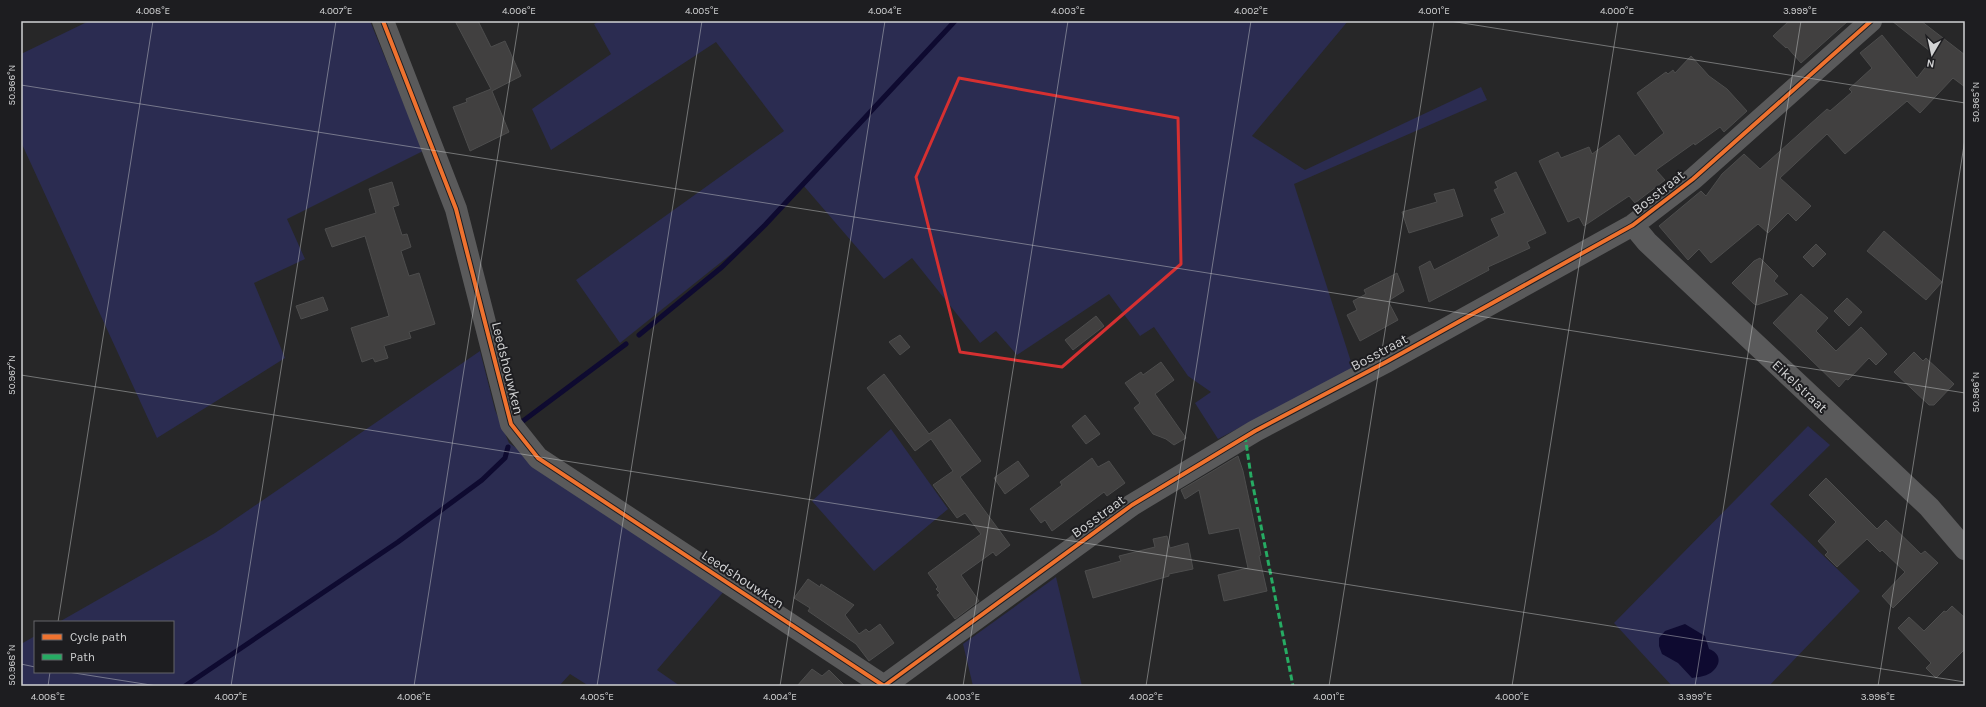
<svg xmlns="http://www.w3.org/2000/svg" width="1986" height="707" viewBox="0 0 1986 707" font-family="Karla,sans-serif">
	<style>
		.green { fill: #2b2c51 }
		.water { fill: #0e0a30 }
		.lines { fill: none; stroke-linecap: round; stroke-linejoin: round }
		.stream { stroke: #0e0a30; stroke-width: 5 }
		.building { fill: #414040; stroke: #4d4d4d }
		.minor { stroke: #5a5a5b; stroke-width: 22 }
		.quiet { stroke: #26ab63; stroke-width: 3; stroke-dasharray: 6 3; stroke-linecap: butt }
		.cycleway-casing { stroke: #1d1d20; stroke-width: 6 }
		.cycleway { stroke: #ef722f; stroke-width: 4 }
		.marked { fill: none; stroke: #d63031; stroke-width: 3; stroke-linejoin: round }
		.ticks { fill: none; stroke: #d1d2d3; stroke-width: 1; stroke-opacity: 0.45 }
		.labels { text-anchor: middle; stroke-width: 4; stroke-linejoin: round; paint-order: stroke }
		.street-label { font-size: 14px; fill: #d1d2d3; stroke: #1d1d20 }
		.neatline { fill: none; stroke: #d1d2d3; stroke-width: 1.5 }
		.ticks-label { font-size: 10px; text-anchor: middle; fill: #d1d2d3 }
	</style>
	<rect width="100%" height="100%" fill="#272728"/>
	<path class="green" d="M 89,21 L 370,21 L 423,151 L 287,219 L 305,259 L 254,283 L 285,358 L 157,438 L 21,142 L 21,54 Z
		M 600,21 L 1348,21 L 1252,136 L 1305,170 L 1481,87 L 1487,100 L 1294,184 L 1353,368 L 1218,439 L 1195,403 L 1211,392 L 1188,376 L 1154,327 L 1140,336 L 1109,294 L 1017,355 L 996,331 L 980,343 L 912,258 L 884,279 L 803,185 L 750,239 L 620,343 L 576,280 L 784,131 L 716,42 L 551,150 L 532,109 L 611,54 L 594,24 Z
		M 480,351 L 495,410 L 509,443 L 725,590 L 657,670 L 680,686 L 589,686 L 570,674 L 559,686 L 21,686 L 21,644 L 35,636 L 35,672 L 173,672 L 173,622 L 59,622 L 215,533 Z
		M 1808,426 L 1830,445 L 1770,504 L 1860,591 L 1769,686 L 1672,686 L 1614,623 Z
		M 891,429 L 948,509 L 874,571 L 812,501 Z
		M 1056,577 L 1082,686 L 973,686 L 963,644 Z"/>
	<path class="water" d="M 1685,624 L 1705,636 L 1709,649 C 1720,653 1722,663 1713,671 C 1708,676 1699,677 1692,678 L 1678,663 L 1662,654 L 1659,646 L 1659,638 L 1665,631 Z"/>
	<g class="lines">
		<path class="stream" d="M 639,335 L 722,267 L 765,225 L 955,21
			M 519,424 L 626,344
			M 185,686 L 398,542 L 482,480 L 505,458 L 508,447"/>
	</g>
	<path class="building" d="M 455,21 L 478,21 L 491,47 L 505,41 L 521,76 L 492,91 L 509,132 L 470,151 L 453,107 L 467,102 L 466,99 L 491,89 Z
		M 1789,21 L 1848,21 L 1801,63 L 1787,47 L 1786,48 L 1773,36 Z
		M 1892,21 L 1921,21 L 1965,55 L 1965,87 L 1953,78 L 1920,113 L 1907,101 L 1845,154 L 1827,134 L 1780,178 L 1811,206 L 1796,221 L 1788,213 L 1768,233 L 1758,224 L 1711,263 L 1699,249 L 1688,260 L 1659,226 L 1701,191 L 1706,196 L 1722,174 L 1744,154 L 1760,169 L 1827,109 L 1830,111 L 1852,92 L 1849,89 L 1872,68 L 1860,53 L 1882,35 L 1917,78 L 1935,55 Z
		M 1691,56 L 1709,76 L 1727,89 L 1747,111 L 1724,132 L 1720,127 L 1695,145 L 1694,143 L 1656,170 L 1665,180 L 1635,203 L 1629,196 L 1584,226 L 1579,217 L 1568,222 L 1539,161 L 1558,152 L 1561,158 L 1589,147 L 1592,154 L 1619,135 L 1635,156 L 1664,133 L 1637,93 L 1666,72 L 1668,74 L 1673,70 L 1675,73 Z
		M 1516,172 L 1546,233 L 1527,242 L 1530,248 L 1488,267 L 1489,270 L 1429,302 L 1419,267 L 1430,261 L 1434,270 L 1499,236 L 1491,219 L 1505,213 L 1494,190 L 1498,188 L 1495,182 Z
		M 392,182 L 399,205 L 393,207 L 402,235 L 407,234 L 411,247 L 401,251 L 409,276 L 419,273 L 435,324 L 409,332 L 411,338 L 384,346 L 388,358 L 375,362 L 373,358 L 362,362 L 351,328 L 389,316 L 365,236 L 332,247 L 325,229 L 376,213 L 369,189 Z
		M 1454,189 L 1463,216 L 1409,233 L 1402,212 L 1437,202 L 1434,194 Z
		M 1884,231 L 1942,282 L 1926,300 L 1867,251 Z
		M 1816,244 L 1826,254 L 1813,267 L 1803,257 Z
		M 1760,258 L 1778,276 L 1774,281 L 1788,294 L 1757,305 L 1754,304 L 1732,283 L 1754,261 Z
		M 1397,273 L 1404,291 L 1388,301 L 1398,320 L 1360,341 L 1347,315 L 1357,310 L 1353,301 L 1366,294 L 1364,290 Z
		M 1801,294 L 1828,318 L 1816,331 L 1836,351 L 1861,327 L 1887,354 L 1876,365 L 1869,358 L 1848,380 L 1846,379 L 1839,387 L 1773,323 Z
		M 323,297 L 328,310 L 301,319 L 296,306 Z
		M 1847,298 L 1862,312 L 1849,326 L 1834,311 Z
		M 1096,316 L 1104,326 L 1073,350 L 1065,340 Z
		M 900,335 L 910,347 L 900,355 L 889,342 Z
		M 1914,352 L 1923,361 L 1926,358 L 1954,384 L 1934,405 L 1929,405 L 1894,372 Z
		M 1161,362 L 1174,380 L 1155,394 L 1186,438 L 1174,445 L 1166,439 L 1153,434 L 1134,408 L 1140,403 L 1125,383 L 1141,372 L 1143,375 Z
		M 884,374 L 929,434 L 950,419 L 981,461 L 960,477 L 1010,545 L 996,556 L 993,552 L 961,575 L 979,601 L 955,619 L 937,595 L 940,593 L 936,589 L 938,587 L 928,573 L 981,534 L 965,513 L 957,518 L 933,485 L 953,471 L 931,439 L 915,451 L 867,388 Z
		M 1085,415 L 1100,434 L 1086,444 L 1072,426 Z
		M 1238,456 L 1243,471 L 1261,555 L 1259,556 L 1267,591 L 1224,601 L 1218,575 L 1248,568 L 1239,528 L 1209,534 L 1199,490 L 1185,499 L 1181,490 Z
		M 1092,458 L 1098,467 L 1109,461 L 1125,483 L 1107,496 L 1104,492 L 1052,531 L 1045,520 L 1041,523 L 1030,509 L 1062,485 L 1060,482 Z
		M 1018,461 L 1029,476 L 1005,494 L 994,478 Z
		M 1826,478 L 1877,529 L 1886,520 L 1921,554 L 1925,551 L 1938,563 L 1893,608 L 1882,596 L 1905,572 L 1882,550 L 1880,552 L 1867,539 L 1837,567 L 1825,555 L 1828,552 L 1818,541 L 1836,522 L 1809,495 Z
		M 1167,536 L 1170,548 L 1188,543 L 1193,569 L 1169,574 L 1169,576 L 1093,598 L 1085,571 L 1121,561 L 1119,556 L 1155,547 L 1153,539 Z
		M 808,579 L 820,587 L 821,584 L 854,605 L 845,615 L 859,634 L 866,629 L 869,632 L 880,624 L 894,643 L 869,661 L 856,644 L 808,611 L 810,608 L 794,598 Z
		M 1952,606 L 1965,618 L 1965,649 L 1936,678 L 1926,668 L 1931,663 L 1898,628 L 1909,617 L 1924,631 L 1944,611 L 1946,612 Z
		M 812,669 L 822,676 L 829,670 L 845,686 L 797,686 Z"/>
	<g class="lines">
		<path class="minor" d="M 383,21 L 456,209 L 511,424 L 538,458 L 884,686
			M 1633,225 L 1647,242 L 1929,507 L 1965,549
			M 884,686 L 1132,505 L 1255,431 L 1386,362 L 1633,225 L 1693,179 L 1871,21"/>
		<path class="quiet" d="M 1245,436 L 1251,476 L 1293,686"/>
		<defs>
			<path id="cycleway" d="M 383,21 L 456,209 L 511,424 L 538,458 L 884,686
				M 884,686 L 1132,505 L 1255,431 L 1386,362 L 1633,225 L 1693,179 L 1871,21"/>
		</defs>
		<use href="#cycleway" class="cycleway-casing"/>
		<use href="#cycleway" class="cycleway"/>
	</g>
	<path class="marked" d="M 959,78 L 1178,118 L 1181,264 L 1062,367 L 960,352 L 916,177 Z"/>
	<path class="ticks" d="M 1450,21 L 1965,103M 21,85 L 1965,393M 21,375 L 1965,682M 58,622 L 153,21M 21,664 L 35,667M 68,672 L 157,686M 48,686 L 50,672M 231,686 L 336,21M 414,686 L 519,21M 597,686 L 702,21M 780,686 L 885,21M 963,686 L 1068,21M 1146,686 L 1251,21M 1329,686 L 1434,21M 1512,686 L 1618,21M 1695,686 L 1801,21M 1878,686 L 1965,139"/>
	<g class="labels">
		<g class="street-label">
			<text transform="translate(1658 192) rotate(-38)" y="5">Bosstraat</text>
			<text transform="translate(1379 352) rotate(-28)" y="5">Bosstraat</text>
			<text transform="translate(508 368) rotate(76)" y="5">Leedshouwken</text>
			<text transform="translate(1800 386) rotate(43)" y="5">Eikelstraat</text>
			<text transform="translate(1098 516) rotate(-36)" y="5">Bosstraat</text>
			<text transform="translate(743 579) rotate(33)" y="5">Leedshouwken</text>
		</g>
	</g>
	<rect width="1986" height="707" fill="none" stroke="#1d1d20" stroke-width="44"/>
	<rect x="34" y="621" width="140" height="52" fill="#1d1d20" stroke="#656568"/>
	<rect x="42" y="634" width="20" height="6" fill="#ef722f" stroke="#656568"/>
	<text x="70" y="641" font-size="12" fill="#d1d2d3">Cycle path</text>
	<rect x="42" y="654" width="20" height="6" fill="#26ab63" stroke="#656568"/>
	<text x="70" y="661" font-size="12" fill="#d1d2d3">Path</text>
	<g transform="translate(1932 54) rotate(189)" stroke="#1d1d20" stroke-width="3" paint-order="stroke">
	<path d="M0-3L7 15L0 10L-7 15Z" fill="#d1d2d3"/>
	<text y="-6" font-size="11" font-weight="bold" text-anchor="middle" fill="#d1d2d3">N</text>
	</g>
	<rect x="22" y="22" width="1942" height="663" class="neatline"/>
	<g class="ticks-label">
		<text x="153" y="14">4.008°E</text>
		<text x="336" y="14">4.007°E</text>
		<text x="519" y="14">4.006°E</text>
		<text x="702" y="14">4.005°E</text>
		<text x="885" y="14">4.004°E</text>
		<text x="1068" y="14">4.003°E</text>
		<text x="1251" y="14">4.002°E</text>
		<text x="1434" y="14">4.001°E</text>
		<text x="1617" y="14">4.000°E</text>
		<text x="1800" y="14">3.999°E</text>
		<text transform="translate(11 85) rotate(-90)" y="4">50.966°N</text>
		<text transform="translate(1975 102) rotate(-90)" y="4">50.965°N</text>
		<text transform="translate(11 375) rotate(-90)" y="4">50.967°N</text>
		<text transform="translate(1975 392) rotate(-90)" y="4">50.966°N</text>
		<text transform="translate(11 665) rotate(-90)" y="4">50.968°N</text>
		<text x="48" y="700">4.008°E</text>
		<text x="231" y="700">4.007°E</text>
		<text x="414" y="700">4.006°E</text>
		<text x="597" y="700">4.005°E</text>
		<text x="780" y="700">4.004°E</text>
		<text x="963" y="700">4.003°E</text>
		<text x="1146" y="700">4.002°E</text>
		<text x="1329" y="700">4.001°E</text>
		<text x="1512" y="700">4.000°E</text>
		<text x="1695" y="700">3.999°E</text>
		<text x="1878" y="700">3.998°E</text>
	</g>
</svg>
